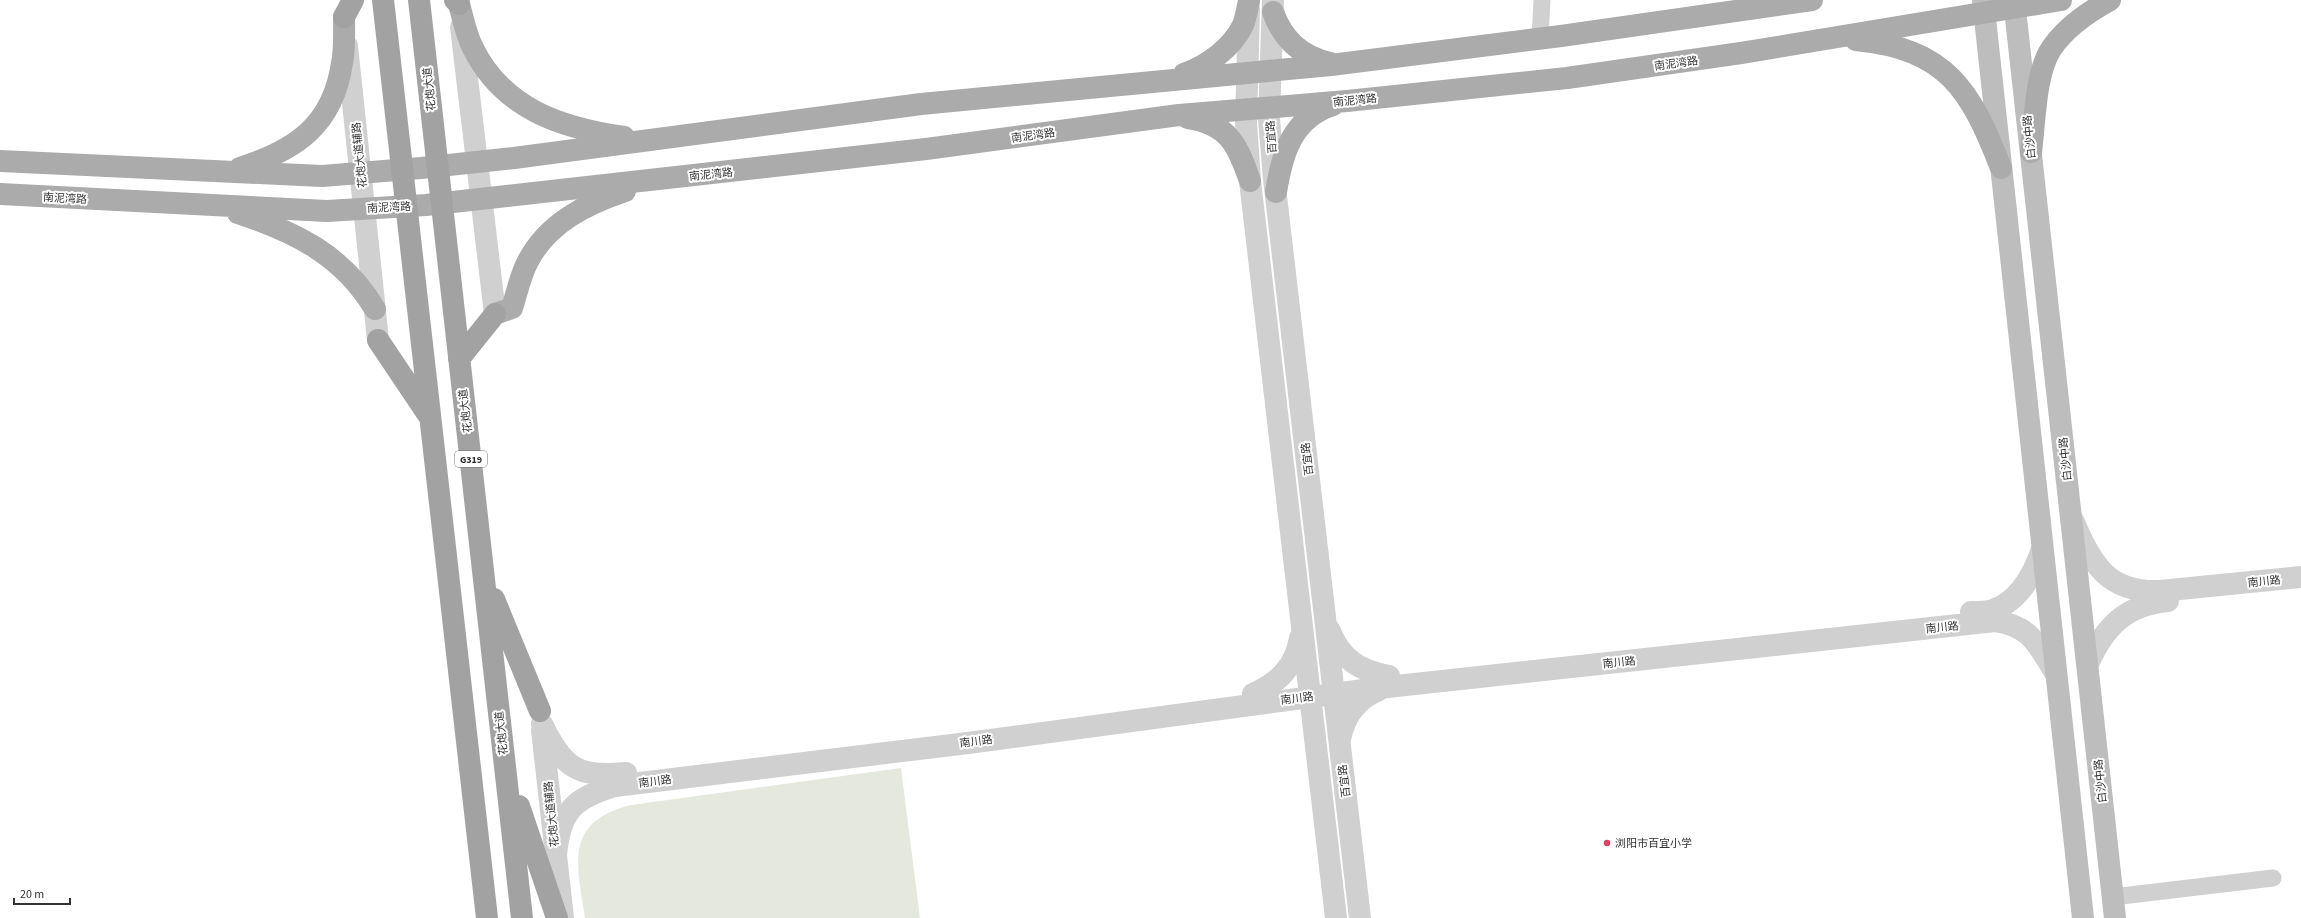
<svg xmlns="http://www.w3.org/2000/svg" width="2301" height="918" viewBox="0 0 2301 918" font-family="'Source Sans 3','Noto Sans SC',sans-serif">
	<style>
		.green { fill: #e5e9dd }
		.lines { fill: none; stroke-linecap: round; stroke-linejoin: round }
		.minor { stroke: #d0d0d0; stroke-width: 17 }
		.tertiary { stroke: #d0d0d0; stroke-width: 22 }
		.secondary { stroke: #bdbdbd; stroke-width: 22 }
		.primary { stroke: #ababab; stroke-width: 22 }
		.trunk { stroke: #a2a2a2; stroke-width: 22 }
		.poi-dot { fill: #de4165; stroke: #fff; stroke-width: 1.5 }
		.labels { text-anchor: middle; stroke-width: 4; stroke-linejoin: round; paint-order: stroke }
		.shield { fill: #fff; stroke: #707070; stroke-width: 1 }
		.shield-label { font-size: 10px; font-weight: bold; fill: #333 }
		.street-label { font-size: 11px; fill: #333; stroke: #fff }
		.poi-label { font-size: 11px; fill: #333; stroke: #fff; text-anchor: start }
	</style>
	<rect width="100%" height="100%" fill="#fff"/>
	<path class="green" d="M 901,768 L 920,918 L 585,918 C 577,864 563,822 631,805 Z"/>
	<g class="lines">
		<path class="minor" d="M 1540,38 L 1542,0
			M 2113,897 L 2273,878"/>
		<path class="tertiary" d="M 1273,0 L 1269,119 L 1274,179 L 1360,918
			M 1249,9 L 1246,122 L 1250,181 L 1336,918
			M 461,27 L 495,314
			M 347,46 L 378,340
			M 2073,520 C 2092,564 2107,593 2160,591 L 2301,577
			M 1971,612 C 1978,612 1986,612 1993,610 C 2019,601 2034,573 2042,549
			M 1329,629 C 1341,659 1359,671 1389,676
			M 2088,664 C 2105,626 2126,605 2168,601
			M 1253,694 C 1279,682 1295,667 1300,638
			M 542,724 C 563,768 578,778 626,773
			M 542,730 L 563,918
			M 1340,739 C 1345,715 1357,699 1379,690
			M 556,855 C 560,811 574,798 615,786 L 968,743 L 1378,688 L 1995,621 C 2032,626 2038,646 2056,674"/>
		<path class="secondary" d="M 1983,0 L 2083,918
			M 2014,0 L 2115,918"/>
		<path class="primary" d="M 459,4 C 463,18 466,35 473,48 C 503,109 561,128 624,137
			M 1273,12 C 1283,40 1301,56 1330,63
			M 1856,40 C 1947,49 1970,89 2001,168
			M 1184,74 C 1207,66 1232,48 1243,25 C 1246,18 1247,9 1249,1
			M 1188,118 C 1229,124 1238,146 1250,181
			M 2031,152 C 2035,122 2035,74 2051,49 C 2065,28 2088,12 2110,0
			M 0,161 L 322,176 L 421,168 L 514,158 L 921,104 L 1331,65 L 1561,36 L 1812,0
			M 240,168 C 296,150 333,125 342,63 C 345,49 344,32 344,17
			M 1276,192 C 1282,154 1292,118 1333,105
			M 0,194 L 327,211 L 426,205 L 926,149 L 1179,115 L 1347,101 L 1567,78 L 1741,53 L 2061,0
			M 238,213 C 295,232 343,255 375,309
			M 495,314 L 512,308 C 517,293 520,276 528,261 C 548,223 586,204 625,191"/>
		<path class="trunk" d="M 383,0 L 487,918
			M 419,0 L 522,918
			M 455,0 L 459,4
			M 344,17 L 353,0
			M 378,340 L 429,416
			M 459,359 L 495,314
			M 494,599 L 540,711
			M 519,806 L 557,918"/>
	</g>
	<circle class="poi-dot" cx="1607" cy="843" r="4"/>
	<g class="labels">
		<rect class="shield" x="455" y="451" width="32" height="16" rx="3"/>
		<g class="shield-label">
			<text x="471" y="463">G319</text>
		</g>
		<g class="street-label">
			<text transform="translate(1676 63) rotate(-8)" y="4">南泥湾路</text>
			<text transform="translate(429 89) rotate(-96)" y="4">花炮大道</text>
			<text transform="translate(1355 100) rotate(-6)" y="4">南泥湾路</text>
			<text transform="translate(1033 135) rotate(-8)" y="4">南泥湾路</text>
			<text transform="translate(1271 137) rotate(-94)" y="4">百宜路</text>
			<text transform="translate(2029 137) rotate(-96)" y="4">白沙中路</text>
			<text transform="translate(359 155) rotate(-96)" y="4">花炮大道辅路</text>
			<text transform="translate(711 174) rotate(-6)" y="4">南泥湾路</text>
			<text transform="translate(65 198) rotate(3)" y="4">南泥湾路</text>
			<text transform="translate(389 207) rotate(-3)" y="4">南泥湾路</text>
			<text transform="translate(465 411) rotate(-97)" y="4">花炮大道</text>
			<text transform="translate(1307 459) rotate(-97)" y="4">百宜路</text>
			<text transform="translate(2065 459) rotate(-96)" y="4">白沙中路</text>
			<text transform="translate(2264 581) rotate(-6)" y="4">南川路</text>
			<text transform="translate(1942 627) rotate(-6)" y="4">南川路</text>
			<text transform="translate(1619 662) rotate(-6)" y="4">南川路</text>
			<text transform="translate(1297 698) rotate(-7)" y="4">南川路</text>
			<text transform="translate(501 733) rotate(-96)" y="4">花炮大道</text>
			<text transform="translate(976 741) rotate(-7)" y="4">南川路</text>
			<text transform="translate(655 781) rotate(-7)" y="4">南川路</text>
			<text transform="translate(1344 781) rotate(-97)" y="4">百宜路</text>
			<text transform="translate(2100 781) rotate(-96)" y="4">白沙中路</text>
			<text transform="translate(551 814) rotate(-96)" y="4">花炮大道辅路</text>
		</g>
		<g class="poi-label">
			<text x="1615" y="847">浏阳市百宜小学</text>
		</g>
	</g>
	<path d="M14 898v6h56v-6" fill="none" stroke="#333333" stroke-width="2"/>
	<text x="20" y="898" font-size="12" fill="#333333" stroke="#ffffff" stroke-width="3" paint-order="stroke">20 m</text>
</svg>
